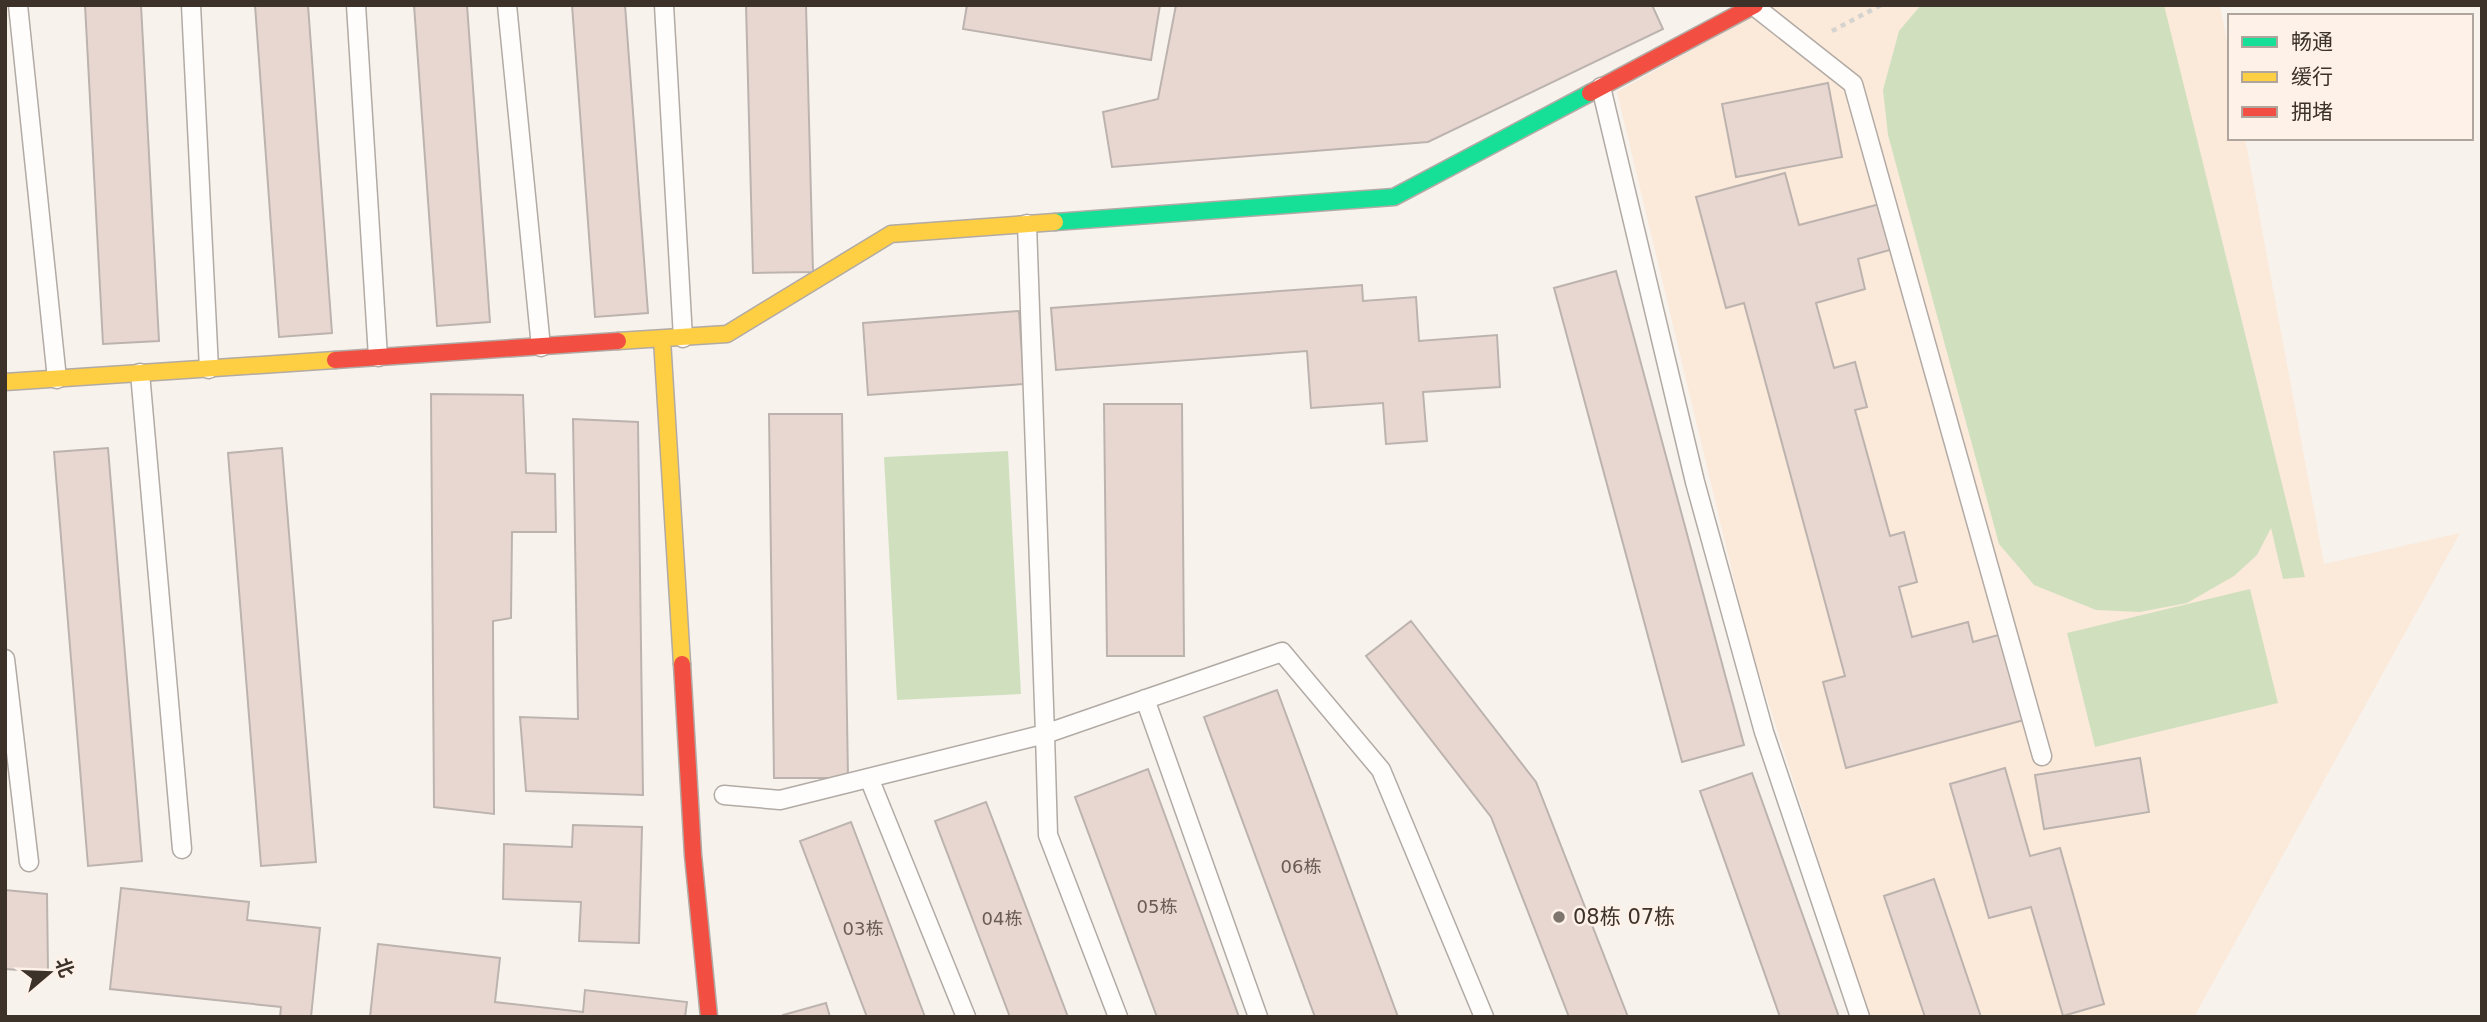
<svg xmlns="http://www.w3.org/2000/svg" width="2487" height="1022" viewBox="0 0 2487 1022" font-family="'DejaVu Sans','Noto Sans SC',sans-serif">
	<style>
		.built { fill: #fbe9da }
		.green { fill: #d0e0bf }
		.building { fill: #e8d7d1; stroke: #bcb3af; stroke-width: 2 }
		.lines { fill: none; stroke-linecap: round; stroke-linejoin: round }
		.lane-casing { stroke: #b2aaa4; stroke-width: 21 }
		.fast-casing { stroke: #b2aaa4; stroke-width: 19 }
		.slow-casing { stroke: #b2aaa4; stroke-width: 19 }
		.jam-casing { stroke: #b2aaa4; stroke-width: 19 }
		.path { stroke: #d5d3d0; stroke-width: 4.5; stroke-dasharray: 5 5; stroke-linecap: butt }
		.lane { stroke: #fefdfc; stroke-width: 18 }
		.fast { stroke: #16e098; stroke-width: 16 }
		.slow { stroke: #ffcf43; stroke-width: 16 }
		.jam { stroke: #f24e42; stroke-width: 16 }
		.poi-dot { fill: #7e756e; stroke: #fdf1e8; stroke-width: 2.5 }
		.labels { text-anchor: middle; stroke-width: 5; stroke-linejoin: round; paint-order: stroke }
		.number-label { font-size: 18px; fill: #685b53 }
		.poi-label { font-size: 21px; fill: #3d3229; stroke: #fdf1e8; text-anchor: start }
	</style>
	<rect width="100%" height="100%" fill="#f8f2ed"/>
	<path class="built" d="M 1772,5 L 2220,5 L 2230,57 L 2230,138 L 2245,138 L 2324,564 L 2460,533 L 2194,1017 L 1869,1017 L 1749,642 L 1617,92 Z"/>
	<path class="green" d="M 1921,5 L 2164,5 L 2305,577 L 2283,579 L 2271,528 L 2257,555 L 2234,576 L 2187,603 L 2140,612 L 2096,610 L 2034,585 L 1999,544 L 1888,135 L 1883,90 L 1899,31 Z
		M 1008,451 L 1021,694 L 897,700 L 884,457 Z
		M 2250,589 L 2278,703 L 2095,747 L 2067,633 Z"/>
	<path class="building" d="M 85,5 L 141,5 L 159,341 L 103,344 Z
		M 255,5 L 308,5 L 332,333 L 279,337 Z
		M 414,5 L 467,5 L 490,322 L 437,326 Z
		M 572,5 L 625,5 L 648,313 L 595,317 Z
		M 746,5 L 806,5 L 813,272 L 753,273 Z
		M 967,5 L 1160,5 L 1151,60 L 963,29 Z
		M 1176,5 L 1652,5 L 1663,29 L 1428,142 L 1112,167 L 1103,112 L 1158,99 Z
		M 1828,83 L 1842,157 L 1736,177 L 1722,104 Z
		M 1785,173 L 1799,225 L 1880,204 L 1893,249 L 1858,259 L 1865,289 L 1816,303 L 1834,368 L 1855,362 L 1867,407 L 1855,410 L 1890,536 L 1904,532 L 1917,582 L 1899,587 L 1912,637 L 1968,622 L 1973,642 L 2002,634 L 2024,720 L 1846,768 L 1823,682 L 1845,676 L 1744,303 L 1726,308 L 1696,197 Z
		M 1616,271 L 1744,745 L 1682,762 L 1554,288 Z
		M 1362,285 L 1363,301 L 1416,297 L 1419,341 L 1497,335 L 1500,387 L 1423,392 L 1427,441 L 1386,444 L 1383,403 L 1311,408 L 1307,351 L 1056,370 L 1051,308 Z
		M 1019,311 L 1024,384 L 868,395 L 863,323 Z
		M 431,394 L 523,395 L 526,473 L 555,474 L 556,532 L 512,532 L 511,618 L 493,621 L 494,814 L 434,807 Z
		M 1104,404 L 1182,404 L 1184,656 L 1107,656 Z
		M 769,414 L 842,414 L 848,778 L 774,778 Z
		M 573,419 L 638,422 L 643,795 L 526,791 L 520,717 L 578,719 Z
		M 108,448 L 142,861 L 88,866 L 54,452 Z
		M 282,448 L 316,862 L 261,866 L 228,453 Z
		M 1411,621 L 1536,782 L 1628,1017 L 1569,1017 L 1491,817 L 1366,656 Z
		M 1277,690 L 1398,1017 L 1315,1017 L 1204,717 Z
		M 2140,758 L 2149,812 L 2044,829 L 2035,775 Z
		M 2005,768 L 2030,856 L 2060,848 L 2104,1004 L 2063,1016 L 2031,907 L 1989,918 L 1950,784 Z
		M 1148,769 L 1239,1017 L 1157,1017 L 1075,797 Z
		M 1752,773 L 1839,1017 L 1780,1017 L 1700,791 Z
		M 986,802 L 1068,1017 L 1010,1017 L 935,821 Z
		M 851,822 L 925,1017 L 867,1017 L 800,841 Z
		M 573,825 L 642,827 L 639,943 L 579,941 L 581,902 L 503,899 L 504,844 L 572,847 Z
		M 1934,879 L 1981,1017 L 1925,1017 L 1884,896 Z
		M 121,888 L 249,902 L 247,920 L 320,928 L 311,1017 L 280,1017 L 281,1007 L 110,989 Z
		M 5,890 L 47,894 L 48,972 L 5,969 Z
		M 378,944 L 500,958 L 495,1002 L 583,1012 L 585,990 L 687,1002 L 685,1017 L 370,1017 Z
		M 826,1003 L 830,1017 L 783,1017 L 783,1015 Z"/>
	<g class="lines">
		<defs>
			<path id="lane" d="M 18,5 L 57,379
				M 191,5 L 209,369
				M 356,5 L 378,357
				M 507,5 L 541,347
				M 664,5 L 683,338
				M 1754,6 L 1853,84 L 2042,756
				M 1601,87 L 1695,482 L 1764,732 L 1860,1017
				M 1027,224 L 1045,734 L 1282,652 L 1381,770 L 1484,1017
				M 140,373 L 182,849
				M 5,659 L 29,862
				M 1145,699 L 1258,1017
				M 869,778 L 966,1017
				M 724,795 L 780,800 L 1045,734 L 1048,835 L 1118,1017"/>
			<path id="fast" d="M 1055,222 L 1394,197 L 1590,93"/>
			<path id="slow" d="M 662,339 L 682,664
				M 618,341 L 727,334 L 891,234 L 1055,222
				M 5,382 L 335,360"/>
			<path id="jam" d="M 1590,93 L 1755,5
				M 335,360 L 618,341
				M 682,664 L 693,855 L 709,1017"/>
		</defs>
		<use href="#lane" class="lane-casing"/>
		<use href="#fast" class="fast-casing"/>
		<use href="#slow" class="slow-casing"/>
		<use href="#jam" class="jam-casing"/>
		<path class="path" d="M 1832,31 L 1881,5"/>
		<use href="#lane" class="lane"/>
		<use href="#fast" class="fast"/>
		<use href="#slow" class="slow"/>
		<use href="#jam" class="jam"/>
	</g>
	<circle class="poi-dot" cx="1559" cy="917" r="7"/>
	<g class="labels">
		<g class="number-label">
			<text x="1301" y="873">06栋</text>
			<text x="1157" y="913">05栋</text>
			<text x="1002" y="925">04栋</text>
			<text x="863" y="935">03栋</text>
		</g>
		<g class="poi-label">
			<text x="1573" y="924">08栋 07栋</text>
		</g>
	</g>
	<rect width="2487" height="1022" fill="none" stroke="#3d3229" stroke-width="14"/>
	<rect x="2228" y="14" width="245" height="126" fill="#fdf1e8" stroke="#b0a59c" stroke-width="2"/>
	<rect x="2242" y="37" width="35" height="10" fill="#16e098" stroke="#b0a59c" stroke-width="2"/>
	<text x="2291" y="49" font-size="21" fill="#3d3229">畅通</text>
	<rect x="2242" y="72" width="35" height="10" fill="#ffcf43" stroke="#b0a59c" stroke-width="2"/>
	<text x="2291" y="84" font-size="21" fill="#3d3229">缓行</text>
	<rect x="2242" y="107" width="35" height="10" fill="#f24e42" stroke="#b0a59c" stroke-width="2"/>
	<text x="2291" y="119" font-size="21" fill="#3d3229">拥堵</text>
	<g transform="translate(49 973) rotate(71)" stroke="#fdf1e8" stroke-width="5" paint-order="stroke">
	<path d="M0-5L12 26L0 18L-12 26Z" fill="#3d3229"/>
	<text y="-10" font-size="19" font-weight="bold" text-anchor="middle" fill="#3d3229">北</text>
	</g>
</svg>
